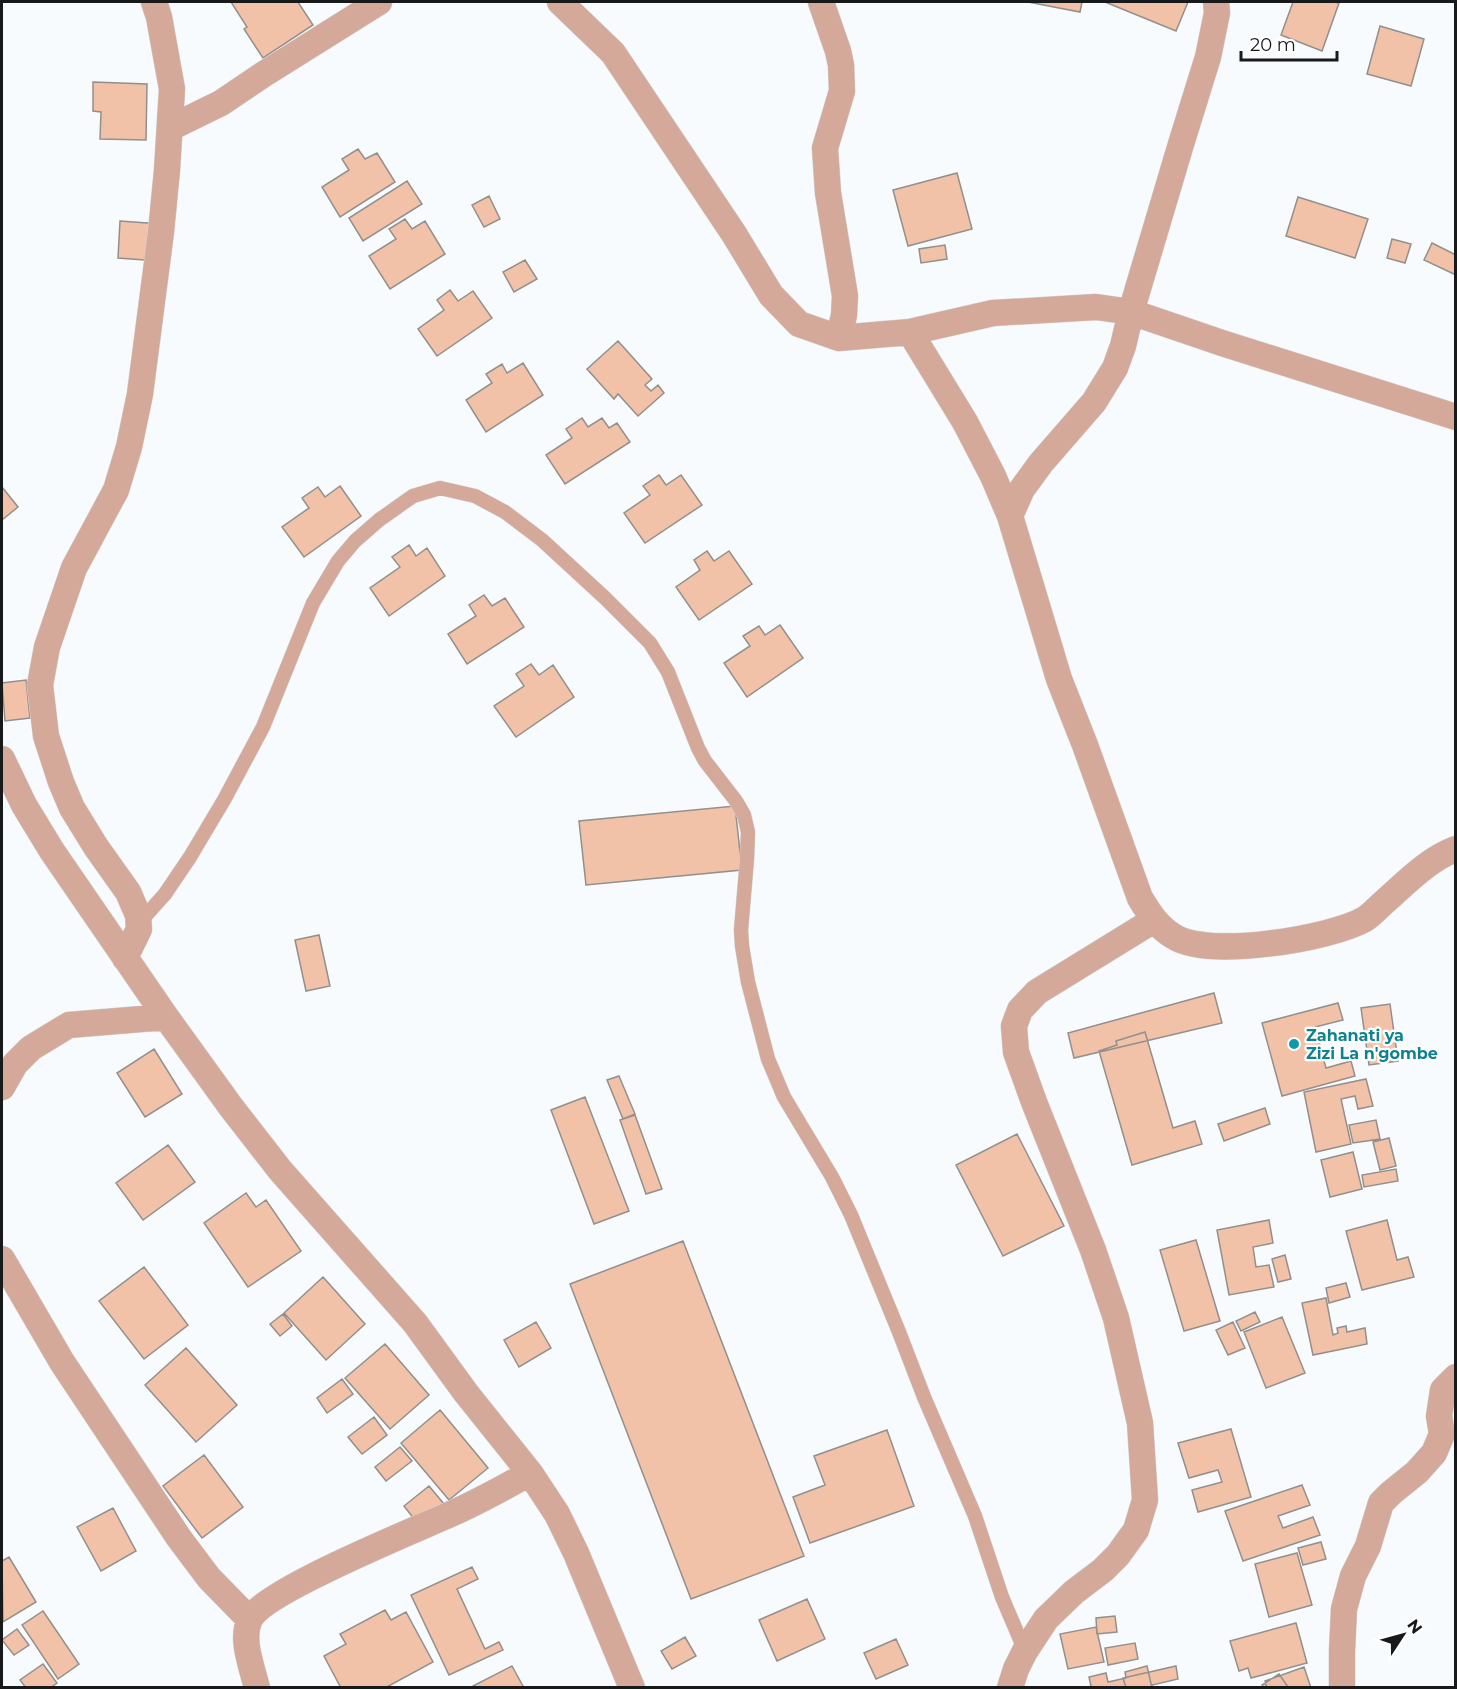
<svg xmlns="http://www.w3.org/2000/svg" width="1457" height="1689" viewBox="0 0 1457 1689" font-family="Montserrat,sans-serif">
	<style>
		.building { fill: #f2c2a8; stroke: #928f8d; stroke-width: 1.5 }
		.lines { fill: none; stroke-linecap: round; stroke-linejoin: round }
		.lane-casing { stroke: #d4d7da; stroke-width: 15 }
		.street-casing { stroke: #d4d7da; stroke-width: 27 }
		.lane { stroke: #d5a99a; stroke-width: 14 }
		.street { stroke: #d5a99a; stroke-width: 26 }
		.culture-dot { fill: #0f9aa8; stroke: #fff; stroke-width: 2 }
		.labels { text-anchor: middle; stroke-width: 4.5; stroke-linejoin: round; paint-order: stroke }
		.culture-label { font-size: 16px; font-weight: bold; fill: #0d838f; stroke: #fff; text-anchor: start }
	</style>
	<rect width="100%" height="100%" fill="#f8fbfe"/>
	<path class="building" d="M 231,2 L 298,2 L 313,25 L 263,58 L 244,29 L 247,27 Z
		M 1028,2 L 1082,2 L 1080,12 Z
		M 1105,2 L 1188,2 L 1176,31 Z
		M 1293,2 L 1334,2 L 1339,3 L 1322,51 L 1281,35 Z
		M 1380,26 L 1424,39 L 1411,86 L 1367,74 Z
		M 93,82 L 147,84 L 146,140 L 100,139 L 101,112 L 93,111 Z
		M 358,149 L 365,159 L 377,153 L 395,182 L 340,217 L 322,187 L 349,170 L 342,159 Z
		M 957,173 L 972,229 L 908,246 L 893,190 Z
		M 407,181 L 422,204 L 363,241 L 349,218 Z
		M 489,196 L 500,219 L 484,227 L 472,205 Z
		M 1298,197 L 1368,219 L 1355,258 L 1286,236 Z
		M 405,219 L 412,229 L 425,221 L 445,254 L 390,289 L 369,256 L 396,239 L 389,229 Z
		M 120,221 L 161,224 L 158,261 L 118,258 Z
		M 1392,239 L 1411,244 L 1405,263 L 1387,258 Z
		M 1432,243 L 1456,255 L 1456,275 L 1424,260 Z
		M 945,245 L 947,259 L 921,263 L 919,249 Z
		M 525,260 L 537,279 L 514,292 L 503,272 Z
		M 450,290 L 458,301 L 473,291 L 492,318 L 437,356 L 418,329 L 444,310 L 437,300 Z
		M 618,341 L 652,379 L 645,385 L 651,391 L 658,385 L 664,393 L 638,416 L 618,394 L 614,399 L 587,369 Z
		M 523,363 L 543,395 L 486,432 L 466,400 L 492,383 L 486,374 L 502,364 L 507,373 Z
		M 582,418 L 588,427 L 602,418 L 609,428 L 617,423 L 630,442 L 565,484 L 546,455 L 572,438 L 566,429 Z
		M 659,475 L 666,485 L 681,475 L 702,505 L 645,543 L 624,513 L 650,495 L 643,486 Z
		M 340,486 L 361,516 L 304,557 L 282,527 L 309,508 L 302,498 L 318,487 L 325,497 Z
		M 2,487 L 18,507 L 2,520 Z
		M 409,545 L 416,556 L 427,548 L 445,576 L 389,616 L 370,588 L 400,567 L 392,557 Z
		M 707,551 L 714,561 L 729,551 L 752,584 L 699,620 L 676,587 L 700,570 L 694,560 Z
		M 484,595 L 492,606 L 505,598 L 524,627 L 467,664 L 448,634 L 476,616 L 469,605 Z
		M 780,625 L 803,658 L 747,697 L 724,663 L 750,646 L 743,636 L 759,626 L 765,635 Z
		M 531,664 L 539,675 L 553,665 L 574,697 L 516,737 L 494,706 L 524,686 L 516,674 Z
		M 26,680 L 30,718 L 5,721 L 2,683 Z
		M 735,806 L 742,870 L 586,885 L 579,821 Z
		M 319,935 L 330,986 L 306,991 L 295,940 Z
		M 1214,993 L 1222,1023 L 1074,1058 L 1068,1033 Z
		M 1338,1003 L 1343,1020 L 1315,1027 L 1326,1068 L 1351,1061 L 1355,1076 L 1282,1096 L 1262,1023 Z
		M 1390,1004 L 1398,1061 L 1369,1065 L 1361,1008 Z
		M 1145,1032 L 1173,1128 L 1195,1121 L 1202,1144 L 1132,1165 L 1099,1051 L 1117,1045 L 1116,1041 Z
		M 154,1049 L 182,1094 L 145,1117 L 117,1073 Z
		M 619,1076 L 635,1114 L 623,1119 L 607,1080 Z
		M 1366,1079 L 1373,1106 L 1358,1109 L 1355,1096 L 1341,1099 L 1351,1144 L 1316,1152 L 1304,1092 Z
		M 585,1097 L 629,1211 L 594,1224 L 551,1110 Z
		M 1265,1108 L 1270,1124 L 1224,1141 L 1218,1124 Z
		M 635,1115 L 662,1189 L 646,1194 L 620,1120 Z
		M 1376,1120 L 1380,1139 L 1353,1143 L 1349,1125 Z
		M 1017,1134 L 1064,1226 L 1003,1256 L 956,1165 Z
		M 1389,1138 L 1396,1166 L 1380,1170 L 1373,1142 Z
		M 168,1145 L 195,1182 L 143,1220 L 116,1183 Z
		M 1353,1152 L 1362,1189 L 1330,1197 L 1321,1160 Z
		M 1396,1169 L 1398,1181 L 1364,1187 L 1362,1175 Z
		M 246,1193 L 256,1207 L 266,1200 L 301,1251 L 248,1287 L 204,1223 Z
		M 1269,1220 L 1273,1243 L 1253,1247 L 1256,1267 L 1269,1265 L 1274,1287 L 1229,1295 L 1217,1230 Z
		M 1387,1220 L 1397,1260 L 1408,1257 L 1414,1277 L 1362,1290 L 1346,1231 Z
		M 1196,1240 L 1220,1321 L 1184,1331 L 1160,1250 Z
		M 683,1241 L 804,1556 L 691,1599 L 570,1284 Z
		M 1285,1255 L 1291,1279 L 1278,1282 L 1272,1259 Z
		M 144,1267 L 188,1325 L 144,1359 L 99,1301 Z
		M 323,1277 L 365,1324 L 326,1360 L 284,1313 Z
		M 1346,1283 L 1350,1297 L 1329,1303 L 1326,1288 Z
		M 1326,1298 L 1333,1335 L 1338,1333 L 1337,1328 L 1346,1326 L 1347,1332 L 1365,1328 L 1367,1344 L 1313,1355 L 1302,1303 Z
		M 1255,1312 L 1260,1322 L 1241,1331 L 1236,1321 Z
		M 283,1314 L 292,1326 L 280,1336 L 270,1324 Z
		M 1282,1317 L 1305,1373 L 1266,1388 L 1244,1332 Z
		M 536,1322 L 551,1348 L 519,1367 L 504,1340 Z
		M 1233,1322 L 1245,1348 L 1228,1355 L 1216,1330 Z
		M 385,1344 L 429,1395 L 390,1429 L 345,1378 Z
		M 186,1348 L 237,1405 L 196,1442 L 145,1385 Z
		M 342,1379 L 353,1394 L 327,1413 L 317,1398 Z
		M 440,1410 L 488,1468 L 449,1500 L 401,1443 Z
		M 374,1417 L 387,1435 L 362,1454 L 348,1437 Z
		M 1231,1429 L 1251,1497 L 1198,1512 L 1192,1490 L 1222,1482 L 1218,1470 L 1189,1478 L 1178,1443 Z
		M 887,1430 L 914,1506 L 810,1543 L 793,1497 L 825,1485 L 814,1456 Z
		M 400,1447 L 412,1461 L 386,1481 L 375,1467 Z
		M 204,1455 L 243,1507 L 202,1538 L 163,1486 Z
		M 1302,1485 L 1310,1505 L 1278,1516 L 1283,1528 L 1313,1517 L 1320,1535 L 1243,1561 L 1225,1511 Z
		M 429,1486 L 444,1504 L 418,1524 L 404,1506 Z
		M 113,1508 L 136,1551 L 101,1571 L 77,1527 Z
		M 1321,1542 L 1326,1559 L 1303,1565 L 1298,1548 Z
		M 1297,1553 L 1312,1605 L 1269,1617 L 1255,1564 Z
		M 9,1557 L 36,1602 L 3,1622 L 2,1561 Z
		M 472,1567 L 478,1579 L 457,1589 L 485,1649 L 499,1642 L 503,1650 L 449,1675 L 411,1595 Z
		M 807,1599 L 825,1639 L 777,1661 L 759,1620 Z
		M 385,1610 L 391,1620 L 406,1612 L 433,1662 L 385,1688 L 341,1688 L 324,1656 L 346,1644 L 340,1634 Z
		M 43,1611 L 79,1664 L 58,1679 L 22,1625 Z
		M 1115,1616 L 1117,1632 L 1097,1634 L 1096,1618 Z
		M 1296,1623 L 1307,1663 L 1251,1678 L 1248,1668 L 1239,1671 L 1230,1641 Z
		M 1096,1627 L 1104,1662 L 1068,1669 L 1060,1634 Z
		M 17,1629 L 29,1645 L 14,1655 L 2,1640 Z
		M 685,1637 L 696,1656 L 672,1669 L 661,1651 Z
		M 896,1639 L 908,1665 L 876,1679 L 864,1653 Z
		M 1135,1643 L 1138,1659 L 1108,1665 L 1105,1648 Z
		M 43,1664 L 57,1683 L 50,1688 L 26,1688 L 20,1680 Z
		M 512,1666 L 524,1688 L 473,1688 L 473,1686 Z
		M 1147,1666 L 1152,1688 L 1086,1688 L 1091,1686 L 1089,1677 L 1106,1673 L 1108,1682 L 1126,1678 L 1125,1672 Z
		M 1176,1666 L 1178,1679 L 1152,1685 L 1152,1688 L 1126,1688 L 1123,1678 Z
		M 1304,1667 L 1311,1688 L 1267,1688 L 1265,1681 Z
		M 1279,1674 L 1288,1687 L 1264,1688 L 1262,1685 Z"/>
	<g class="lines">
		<defs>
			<path id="lane" d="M 139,923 L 165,894 L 190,857 L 224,800 L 263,727 L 313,603 L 338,561 L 355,541 L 379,520 L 413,496 L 440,488 L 475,496 L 505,512 L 542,540 L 605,598 L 650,643 L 668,672 L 698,748 L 705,761 L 736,801 L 744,815 L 748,832 L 747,859 L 741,930 L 742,946 L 748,982 L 768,1059 L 784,1097 L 832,1177 L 851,1215 L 899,1332 L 924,1397 L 975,1516 L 1002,1597 L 1025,1651"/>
			<path id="street" d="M 560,2 L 613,53 L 734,234 L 771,295 L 799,324 L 839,338 L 910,332 L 993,313 L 1096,307 L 1131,312 L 1222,343 L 1456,417
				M 821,2 L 838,51 L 841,65 L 842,91 L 825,148 L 828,193 L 845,296 L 844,315 L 839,338
				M 170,128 L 221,103 L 264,74 L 379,2
				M 910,332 L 965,422 L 993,476 L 1010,516 L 1059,679 L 1085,745 L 1140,898 C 1149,913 1158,927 1173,936 C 1207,959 1330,939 1365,919 C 1371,915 1377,909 1382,904 C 1404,885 1428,859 1456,849
				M 1010,516 L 1022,489 L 1041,463 L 1094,402 L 1115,368 L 1123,346 L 1131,312 L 1181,144 L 1208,57 L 1217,13 L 1216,2
				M 2,759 L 24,805 L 52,851 L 166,1017 L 231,1107 L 280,1170 L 415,1323 L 466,1393 L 530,1473 L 557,1514 L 576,1553 L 632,1688
				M 125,958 L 139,929 L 138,915 L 128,892 L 96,847 L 72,808 L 61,782 L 46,736 L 40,685 L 47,647 L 74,568 L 116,490 L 129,447 L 140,394 L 161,232 L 167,170 L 172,89 L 159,17 L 154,2
				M 2,1087 L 15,1064 L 31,1048 L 69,1025 L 166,1017
				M 2,1259 L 62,1362 L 179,1538 L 209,1578 L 249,1619
				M 257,1688 C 252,1667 241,1641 249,1621 C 260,1592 418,1529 453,1513 C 480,1501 505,1487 530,1473
				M 1010,1688 L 1016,1669 L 1025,1651 L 1046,1619 L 1074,1592 L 1103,1570 L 1118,1555 L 1136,1530 L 1145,1500 L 1140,1423 L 1116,1318 L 1093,1250 L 1034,1102 L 1016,1052 L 1014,1026 L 1020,1010 L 1037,992 L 1154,920
				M 1342,1688 L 1342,1651 L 1344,1609 L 1353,1576 L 1368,1546 L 1381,1503 L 1391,1493 L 1417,1472 L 1434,1453 L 1442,1434 L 1439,1416 L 1443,1390 L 1456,1377"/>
		</defs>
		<use href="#lane" class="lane-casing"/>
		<use href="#street" class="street-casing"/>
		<use href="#lane" class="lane"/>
		<use href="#street" class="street"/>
	</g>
	<circle class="culture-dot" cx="1294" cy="1044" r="6"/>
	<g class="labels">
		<g class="culture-label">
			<text x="1306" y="1041">Zahanati ya<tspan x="1306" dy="18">Zizi La n'gombe</tspan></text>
		</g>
	</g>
	<rect width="1457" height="1689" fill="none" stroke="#18191a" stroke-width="6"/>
	<g transform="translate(1403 1635) rotate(54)" stroke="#ffffff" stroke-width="4.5" paint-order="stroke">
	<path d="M0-4.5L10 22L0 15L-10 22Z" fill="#18191a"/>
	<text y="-9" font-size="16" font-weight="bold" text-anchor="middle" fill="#18191a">N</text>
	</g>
	<path d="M1241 51v9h96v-9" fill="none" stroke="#18191a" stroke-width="3"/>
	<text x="1250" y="51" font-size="18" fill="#18191a" stroke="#ffffff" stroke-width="4.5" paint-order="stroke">20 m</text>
</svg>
